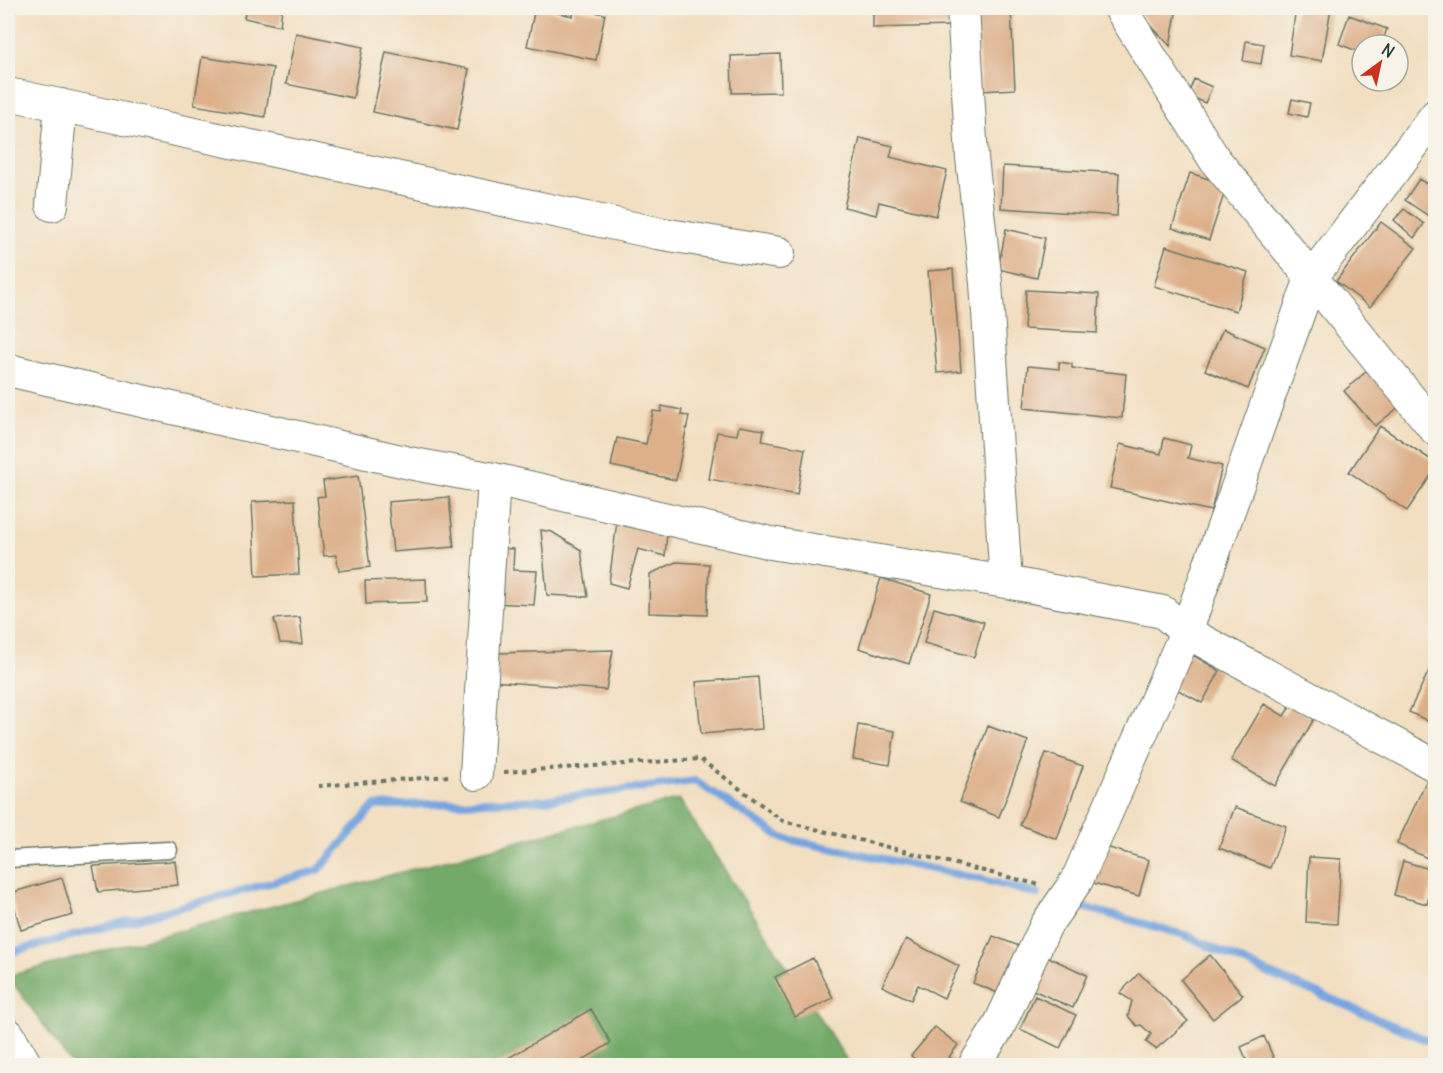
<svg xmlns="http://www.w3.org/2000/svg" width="1443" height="1073" viewBox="0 0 1443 1073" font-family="Delius,sans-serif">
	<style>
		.forest { fill: #73aa67; stroke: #49744e; stroke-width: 1.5 }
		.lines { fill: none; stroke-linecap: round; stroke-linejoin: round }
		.stream { stroke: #76a5df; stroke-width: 8 }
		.building { fill: #ddb08a }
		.service-casing { stroke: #697665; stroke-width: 19 }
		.minor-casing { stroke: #697665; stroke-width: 34 }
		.trunk-casing { stroke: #697665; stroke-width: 35 }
		.path { stroke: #697665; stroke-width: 4; stroke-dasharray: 4.5 4.5; stroke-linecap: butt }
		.service { stroke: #fff; stroke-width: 16 }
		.minor { stroke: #fff; stroke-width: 32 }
		.trunk { stroke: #fff; stroke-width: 33 }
	</style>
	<rect width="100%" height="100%" fill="#f7f3e8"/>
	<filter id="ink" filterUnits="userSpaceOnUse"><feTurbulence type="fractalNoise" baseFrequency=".0167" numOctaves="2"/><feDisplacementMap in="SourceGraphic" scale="12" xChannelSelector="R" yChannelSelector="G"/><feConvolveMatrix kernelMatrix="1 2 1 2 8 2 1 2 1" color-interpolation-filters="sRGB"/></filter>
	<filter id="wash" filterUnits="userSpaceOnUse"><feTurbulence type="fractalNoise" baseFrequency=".008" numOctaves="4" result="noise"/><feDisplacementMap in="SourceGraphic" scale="24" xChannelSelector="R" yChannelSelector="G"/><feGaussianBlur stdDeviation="1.35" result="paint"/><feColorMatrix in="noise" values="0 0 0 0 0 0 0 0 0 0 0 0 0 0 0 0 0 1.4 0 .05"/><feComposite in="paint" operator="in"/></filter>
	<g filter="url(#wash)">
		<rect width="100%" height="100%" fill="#f2dfc1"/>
		<path class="forest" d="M 679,799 L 850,1065 L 72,1065 L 8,976 Z"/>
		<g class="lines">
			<path class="stream" d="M 1083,907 L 1185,935 L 1274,976 L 1317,993 L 1436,1044
				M 8,953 L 319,870 L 374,806 L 544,800 L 695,781 L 782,838 L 980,879 L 1037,894"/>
		</g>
		<g id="blocks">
			<path class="building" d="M 246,8 L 282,8 L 280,26 L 244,18 Z
				M 535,8 L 573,16 L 574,8 L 605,14 L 596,60 L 527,46 Z
				M 873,8 L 952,8 L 953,26 L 873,28 Z
				M 976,8 L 1011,8 L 1015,89 L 981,91 Z
				M 1135,8 L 1177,8 L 1170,46 Z
				M 1296,8 L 1331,8 L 1322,61 L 1289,55 Z
				M 1349,15 L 1387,29 L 1381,45 L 1362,45 L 1362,53 L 1339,44 Z
				M 296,33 L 363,47 L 353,98 L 286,84 Z
				M 1246,41 L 1264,44 L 1261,64 L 1243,61 Z
				M 386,52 L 469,69 L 457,130 L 373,112 Z
				M 780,54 L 781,92 L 732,93 L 731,56 Z
				M 202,57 L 273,68 L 265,117 L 194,105 Z
				M 1194,79 L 1212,87 L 1205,103 L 1188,95 Z
				M 1292,99 L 1310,103 L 1307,117 L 1289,113 Z
				M 860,138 L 893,146 L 890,157 L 947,171 L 936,216 L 879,202 L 876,215 L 844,207 Z
				M 1003,166 L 1119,173 L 1117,216 L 1001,208 Z
				M 1190,173 L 1227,185 L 1209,240 L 1172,228 Z
				M 1419,179 L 1436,190 L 1436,221 L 1405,200 Z
				M 1404,209 L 1424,224 L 1414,238 L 1394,220 Z
				M 1381,222 L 1416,248 L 1370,307 L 1336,281 Z
				M 1006,229 L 1045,238 L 1037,278 L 998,269 Z
				M 1166,246 L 1248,272 L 1236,311 L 1154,286 Z
				M 953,269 L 961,371 L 937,373 L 928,271 Z
				M 1026,290 L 1099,294 L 1097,333 L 1024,329 Z
				M 1223,329 L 1265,347 L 1248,389 L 1205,370 Z
				M 1059,362 L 1072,364 L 1072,368 L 1126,374 L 1122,418 L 1024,408 L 1028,366 L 1059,369 Z
				M 1377,362 L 1409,399 L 1375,426 L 1344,391 Z
				M 662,406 L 682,410 L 681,415 L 689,416 L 676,480 L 611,466 L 617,438 L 646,444 L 653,411 L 661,412 Z
				M 739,426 L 764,430 L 762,441 L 805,449 L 797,495 L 709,479 L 717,432 L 737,435 Z
				M 1380,426 L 1436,463 L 1436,468 L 1407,511 L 1349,472 Z
				M 1164,438 L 1191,445 L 1188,458 L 1222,466 L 1211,511 L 1110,488 L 1120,444 L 1161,454 Z
				M 358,476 L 370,567 L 339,571 L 336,555 L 324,556 L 317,497 L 325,496 L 323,481 Z
				M 449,497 L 454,547 L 393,552 L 388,502 Z
				M 295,500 L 299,574 L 256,576 L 252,502 Z
				M 617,521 L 667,533 L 665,556 L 638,549 L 627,588 L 609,583 Z
				M 541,530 L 552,532 L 581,550 L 588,597 L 547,595 Z
				M 496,548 L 514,549 L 513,570 L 537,571 L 534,605 L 492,603 Z
				M 676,562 L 709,564 L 707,615 L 649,613 L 650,574 Z
				M 881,578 L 931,594 L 909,664 L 859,648 Z
				M 426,579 L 427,602 L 366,604 L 365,581 Z
				M 934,608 L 984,622 L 974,657 L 924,643 Z
				M 300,617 L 303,644 L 280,643 L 274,619 Z
				M 613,650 L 606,690 L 492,681 L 495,653 Z
				M 1186,651 L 1220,671 L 1202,703 L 1167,684 Z
				M 1436,656 L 1436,725 L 1409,712 Z
				M 758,677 L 762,729 L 701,734 L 696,682 Z
				M 1264,704 L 1284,716 L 1291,705 L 1314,719 L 1275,786 L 1231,760 Z
				M 858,725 L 895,731 L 890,765 L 853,759 Z
				M 988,726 L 1028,741 L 999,817 L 960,802 Z
				M 1046,753 L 1083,766 L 1057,839 L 1020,825 Z
				M 1429,775 L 1436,778 L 1436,862 L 1397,844 Z
				M 1235,807 L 1286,826 L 1270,868 L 1219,848 Z
				M 1096,844 L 1149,860 L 1139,896 L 1086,881 Z
				M 1309,857 L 1341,859 L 1337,924 L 1306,922 Z
				M 175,861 L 178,885 L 98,892 L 93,866 Z
				M 1403,861 L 1436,871 L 1427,904 L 1394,895 Z
				M 62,878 L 73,915 L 21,930 L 10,893 Z
				M 993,936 L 1032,951 L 1013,999 L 973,983 Z
				M 906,939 L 959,966 L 944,998 L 918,985 L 911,1000 L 882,986 Z
				M 1210,955 L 1243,995 L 1213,1019 L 1181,980 Z
				M 1048,957 L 1087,975 L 1073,1008 L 1033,990 Z
				M 813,958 L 833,998 L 795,1017 L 775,977 Z
				M 1139,973 L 1188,1021 L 1156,1049 L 1146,1042 L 1151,1034 L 1141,1025 L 1137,1026 L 1128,1016 L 1132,1001 L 1120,993 Z
				M 1035,996 L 1076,1015 L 1060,1048 L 1020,1029 Z
				M 591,1009 L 611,1043 L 573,1066 L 495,1066 Z
				M 935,1027 L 958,1045 L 949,1057 L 959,1066 L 924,1066 L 911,1056 Z
				M 1264,1036 L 1277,1066 L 1249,1066 L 1241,1047 Z"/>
		</g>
	</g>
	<g filter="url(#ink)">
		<use href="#blocks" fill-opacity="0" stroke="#697665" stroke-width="1.5"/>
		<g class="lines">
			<defs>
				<path id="service" d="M 8,859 L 169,850"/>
				<path id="minor" d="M 963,8 L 972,158 L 986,283 L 1006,582
					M 1120,8 L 1215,160 L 1436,430
					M 8,94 L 657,233 L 779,253
					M 52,205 L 61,105
					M 8,370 L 414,464 L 494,479 L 771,543 L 1006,582 L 1163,612 L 1186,632 L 1436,766
					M 476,774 L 494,479
					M 975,1064 L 998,1028 L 1046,925 L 1077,880 L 1186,632 L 1311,278 L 1436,115"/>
				<path id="trunk" d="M 8,1035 L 26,1066"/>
			</defs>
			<use href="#service" class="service-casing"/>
			<use href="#minor" class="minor-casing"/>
			<use href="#trunk" class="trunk-casing"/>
			<path class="path" d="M 504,772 L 700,759 L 783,821 L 1040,885
				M 318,786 L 449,776"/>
			<use href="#service" class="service"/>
			<use href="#minor" class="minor"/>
			<use href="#trunk" class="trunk"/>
		</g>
	</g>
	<rect width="1443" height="1073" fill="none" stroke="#f7f3e8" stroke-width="30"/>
	<g transform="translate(1380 63) rotate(33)"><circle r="28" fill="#f7f3e8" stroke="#a1aaa0" stroke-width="1.5"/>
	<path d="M0-4.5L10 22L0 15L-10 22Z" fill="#c8321e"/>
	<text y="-9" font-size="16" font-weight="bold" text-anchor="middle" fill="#1f3d34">N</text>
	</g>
</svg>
